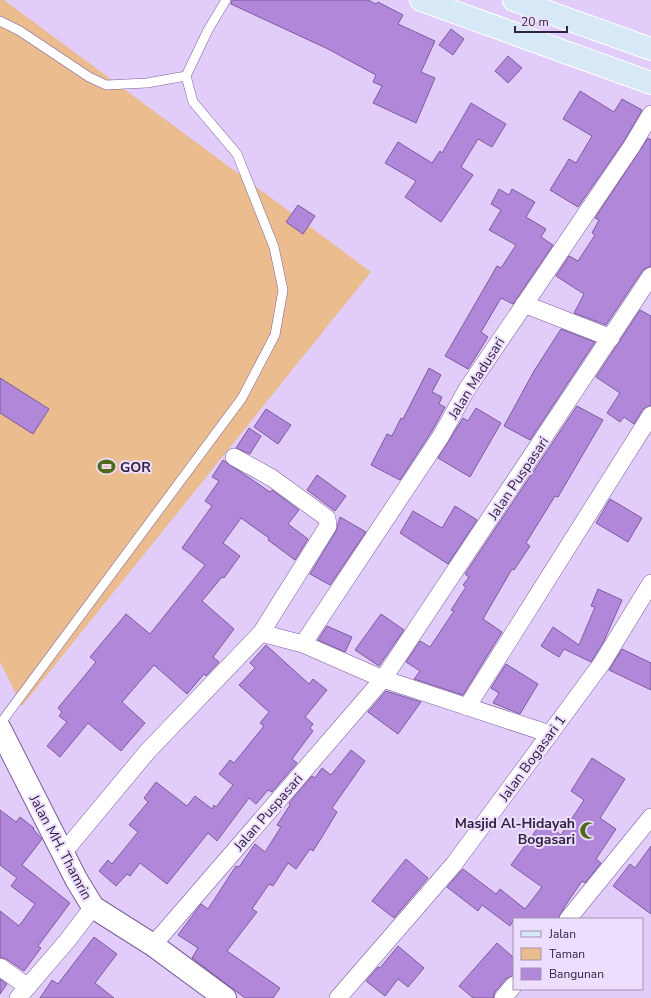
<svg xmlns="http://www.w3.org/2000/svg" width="651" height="998" viewBox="0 0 651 998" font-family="'Nunito Sans',sans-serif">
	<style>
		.green { fill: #eabc8e }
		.building { fill: #b087d9; stroke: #7d5c9e }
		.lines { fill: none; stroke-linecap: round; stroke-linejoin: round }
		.lane-casing { stroke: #7e5d9f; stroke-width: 10 }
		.street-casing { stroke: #7e5d9f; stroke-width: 18 }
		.secondary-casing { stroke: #7e5d9f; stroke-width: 24 }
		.primary-casing { stroke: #fff; stroke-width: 24 }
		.lane { stroke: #fff; stroke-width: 9 }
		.street { stroke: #fff; stroke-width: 17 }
		.secondary { stroke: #fff; stroke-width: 22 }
		.primary { stroke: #d7e8f7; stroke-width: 22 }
		.labels { text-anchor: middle; stroke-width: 4; stroke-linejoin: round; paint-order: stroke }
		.street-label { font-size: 14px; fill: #322440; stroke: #ecdefc }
		.poi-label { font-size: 14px; font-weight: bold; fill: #322440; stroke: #ecdefc; text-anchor: start }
	</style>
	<rect width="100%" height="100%" fill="#e2cdfa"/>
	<path class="green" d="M 0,0 L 4,0 L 371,272 L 22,706 L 0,662 Z"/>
	<path class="building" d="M 232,0 L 368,0 L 376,4 L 378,2 L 403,15 L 398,24 L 435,41 L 421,72 L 435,78 L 416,123 L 373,103 L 382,86 L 373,82 L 376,75 L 328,49 L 231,4 Z
		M 451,29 L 464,39 L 453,55 L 439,45 Z
		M 508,56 L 522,68 L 508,83 L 495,71 Z
		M 580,91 L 614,112 L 622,99 L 642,110 L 624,141 L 578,207 L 550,190 L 569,159 L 576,163 L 592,136 L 563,119 Z
		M 471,103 L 506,124 L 492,147 L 478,139 L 461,167 L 473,175 L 441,222 L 405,197 L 416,181 L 385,163 L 398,142 L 432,163 L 440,151 L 442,153 Z
		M 648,138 L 651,140 L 651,266 L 643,270 L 606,325 L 574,313 L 584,294 L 556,276 L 569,256 L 578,261 L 595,235 L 592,233 L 599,220 L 595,218 Z
		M 499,189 L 509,195 L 512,189 L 535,202 L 526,217 L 546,229 L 541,237 L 553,245 L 513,304 L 501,298 L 481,332 L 488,337 L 468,369 L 445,356 L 497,266 L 501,268 L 516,245 L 489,230 L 501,210 L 491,204 Z
		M 298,205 L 315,216 L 303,234 L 286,222 Z
		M 640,310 L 651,316 L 651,405 L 643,409 L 634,424 L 624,417 L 620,422 L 607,413 L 620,393 L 596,377 Z
		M 561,329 L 595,342 L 530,440 L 504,426 L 534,371 Z
		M 429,368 L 441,375 L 432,392 L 442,397 L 439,404 L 445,407 L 432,431 L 400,480 L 371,465 L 387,434 L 392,436 L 401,418 L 403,419 Z
		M 0,378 L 49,409 L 33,434 L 0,413 Z
		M 577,406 L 603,420 L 558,497 L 555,496 L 526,543 L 530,546 L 514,570 L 512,569 L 483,619 L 502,632 L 463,695 L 414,679 L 420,671 L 406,662 L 420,641 L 430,647 L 454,611 L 451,610 L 466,587 L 463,585 L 469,577 L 465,574 Z
		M 476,408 L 501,423 L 470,477 L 438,458 L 463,418 L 468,421 Z
		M 266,409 L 291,425 L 278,444 L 254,427 Z
		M 249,428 L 261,436 L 250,454 L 236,448 Z
		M 223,460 L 270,492 L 272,490 L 299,510 L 288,524 L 308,539 L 295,560 L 268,540 L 269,538 L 241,518 L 223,543 L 240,556 L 224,578 L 222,577 L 202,601 L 234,629 L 213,657 L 219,662 L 206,676 L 204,674 L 187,694 L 154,665 L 122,702 L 145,723 L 121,751 L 88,723 L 60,757 L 47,746 L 67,722 L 59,716 L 62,712 L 58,708 L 96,662 L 90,657 L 126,614 L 150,634 L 205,565 L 182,548 L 212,506 L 205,501 L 219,481 L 212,477 Z
		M 317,475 L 346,496 L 335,511 L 307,490 Z
		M 610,499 L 642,518 L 628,542 L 596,523 Z
		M 455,506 L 477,520 L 448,564 L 400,533 L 413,511 L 442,528 Z
		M 340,517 L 366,532 L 330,585 L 310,574 L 336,531 Z
		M 598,589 L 622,600 L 604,641 L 591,662 L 564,649 L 559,657 L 541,646 L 553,627 L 579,645 L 595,607 L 591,606 Z
		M 381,614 L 404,630 L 379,666 L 355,650 Z
		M 327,626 L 352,637 L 345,652 L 318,640 Z
		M 266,645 L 309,684 L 313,679 L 327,690 L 305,717 L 313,724 L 310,728 L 313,731 L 292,759 L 297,763 L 272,792 L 268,790 L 256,804 L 249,798 L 217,841 L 208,833 L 167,884 L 140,863 L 130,876 L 127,874 L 116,886 L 99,871 L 108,860 L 112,864 L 138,832 L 129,825 L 148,802 L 144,798 L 156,782 L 187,806 L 195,796 L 212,809 L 214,805 L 216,807 L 233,785 L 219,774 L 230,760 L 234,763 L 264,726 L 260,723 L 269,712 L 239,685 L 255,668 L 250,663 Z
		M 622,649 L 651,663 L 651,690 L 609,670 Z
		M 506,664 L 538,684 L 520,714 L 493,703 L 499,693 L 491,688 Z
		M 386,691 L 421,702 L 398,734 L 368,712 Z
		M 351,750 L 365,761 L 332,808 L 337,812 L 322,837 L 313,851 L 310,849 L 296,869 L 288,863 L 273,886 L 269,884 L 252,909 L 257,912 L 227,951 L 280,988 L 273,998 L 245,998 L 192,958 L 198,948 L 178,935 L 201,904 L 208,909 L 236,866 L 239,867 L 255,844 L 265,852 L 281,827 L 277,825 L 290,805 L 289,803 L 312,776 L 315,778 L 322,768 L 331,775 Z
		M 592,758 L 625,779 L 600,818 L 616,829 L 596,859 L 601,863 L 585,883 L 582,881 L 565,906 L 558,919 L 514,919 L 510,926 L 482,905 L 478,911 L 447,887 L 463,869 L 496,894 L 500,889 L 525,909 L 542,887 L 511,865 L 542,822 L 561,835 L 584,800 L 571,791 Z
		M 0,810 L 16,822 L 20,817 L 34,828 L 33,829 L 42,839 L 22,865 L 70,903 L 38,946 L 41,948 L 24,971 L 6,959 L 0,957 L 0,911 L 19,926 L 35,904 L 11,886 L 17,878 L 0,865 Z
		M 651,846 L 651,914 L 613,886 L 630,864 L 635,868 Z
		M 406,859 L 428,878 L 394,918 L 372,901 Z
		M 94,937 L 117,954 L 95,983 L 114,998 L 40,998 L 52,980 L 58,984 Z
		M 497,943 L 514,958 L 514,975 L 506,979 L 495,992 L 493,998 L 473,998 L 459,986 Z
		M 398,946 L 424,968 L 408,987 L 398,979 L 385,996 L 366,981 L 378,967 L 380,968 Z
		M 0,979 L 7,984 L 0,994 Z"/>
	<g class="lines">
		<defs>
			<path id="lane" d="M 0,21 L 20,31 L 89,77 L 106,85 L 147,83 L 186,76
				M 0,724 L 242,398 L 275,335 L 283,290 L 274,247 L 237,154 L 193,102 L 186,76 L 208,30 L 226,0"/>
			<path id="street" d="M 524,304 L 611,338
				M 261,633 L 303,644 L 383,679 L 550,734
				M 303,644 L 441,436 L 467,389 L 632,146 L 651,114
				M 467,707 L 651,415
				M 63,853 L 147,752 L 261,633 L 328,526 L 327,518 L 272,478 L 234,457
				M 568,919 L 651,817
				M 153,945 L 383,679 L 651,276
				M 0,967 L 28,987
				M 18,998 L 67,941 L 93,907
				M 338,998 L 454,864 L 602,663 L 651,583
				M 503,998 L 514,985"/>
			<path id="secondary" d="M 0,729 L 76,879 L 93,907 L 153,945 L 225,998"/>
			<path id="primary" d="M 421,0 L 651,83
				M 514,0 L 651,49"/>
		</defs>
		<use href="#lane" class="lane-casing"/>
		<use href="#street" class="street-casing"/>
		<use href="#secondary" class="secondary-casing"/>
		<use href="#primary" class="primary-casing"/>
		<use href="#lane" class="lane"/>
		<use href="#street" class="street"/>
		<use href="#secondary" class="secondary"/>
		<use href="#primary" class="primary"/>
	</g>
	<defs>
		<symbol id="stadium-bare" viewBox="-9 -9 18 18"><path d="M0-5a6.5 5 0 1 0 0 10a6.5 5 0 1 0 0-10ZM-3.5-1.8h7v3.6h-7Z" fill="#506a1c" stroke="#ecdefc" stroke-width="2.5" paint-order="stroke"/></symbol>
		<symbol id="mosque-bare" viewBox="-9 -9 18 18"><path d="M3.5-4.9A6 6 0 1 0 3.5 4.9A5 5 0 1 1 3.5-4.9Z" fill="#506a1c" stroke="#ecdefc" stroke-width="2.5" paint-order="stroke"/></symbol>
	</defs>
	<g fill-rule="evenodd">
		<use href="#stadium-bare" x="94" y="454" width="25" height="25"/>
		<use href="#mosque-bare" x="576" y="818" width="25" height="25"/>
	</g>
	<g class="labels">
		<g class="street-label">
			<text transform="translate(476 378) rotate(-58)" y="5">Jalan Madusari</text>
			<text transform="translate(518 478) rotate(-56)" y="5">Jalan Puspasari</text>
			<text transform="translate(532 758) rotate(-54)" y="5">Jalan Bogasari 1</text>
			<text transform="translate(268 812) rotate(-49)" y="5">Jalan Puspasari</text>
			<text transform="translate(61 847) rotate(62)" y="5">Jalan MH. Thamrin</text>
		</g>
		<g class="poi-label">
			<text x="120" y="472">GOR</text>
			<text x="575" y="828" text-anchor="end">Masjid Al-Hidayah<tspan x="575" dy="16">Bogasari</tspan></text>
		</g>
	</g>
	<rect x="513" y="918" width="130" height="72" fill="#ecdefc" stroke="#a294b1"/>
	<rect x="521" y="931" width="20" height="6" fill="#d7e8f7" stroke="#a294b1"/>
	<text x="549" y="938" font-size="12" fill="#322440">Jalan</text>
	<rect x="521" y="948" width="20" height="12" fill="#eabc8e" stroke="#a294b1"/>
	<text x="549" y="958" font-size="12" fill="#322440">Taman</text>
	<rect x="521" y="968" width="20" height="12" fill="#b087d9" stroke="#a294b1"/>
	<text x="549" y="978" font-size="12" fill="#322440">Bangunan</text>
	<path d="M515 26v6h52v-6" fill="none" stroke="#322440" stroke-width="2"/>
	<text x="521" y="26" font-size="12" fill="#322440" stroke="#ecdefc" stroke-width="3" paint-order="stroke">20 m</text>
</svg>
